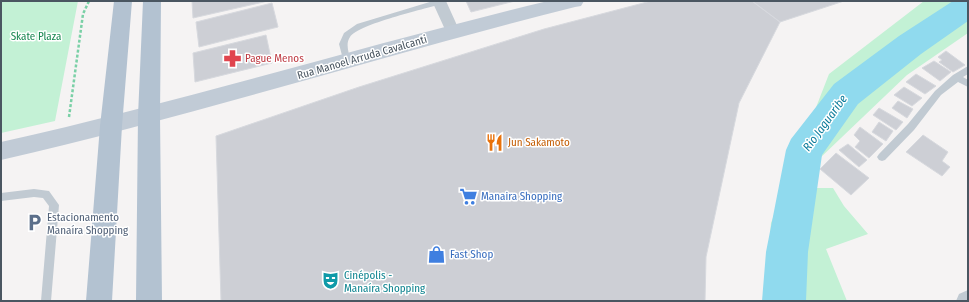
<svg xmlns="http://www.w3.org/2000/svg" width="969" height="302" viewBox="0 0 969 302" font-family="'Fira Sans Condensed',sans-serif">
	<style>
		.green { fill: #c3f1d5 }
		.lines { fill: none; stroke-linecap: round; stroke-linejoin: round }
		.river { fill: #90daee; fill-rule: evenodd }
		.building { fill: #cdcfd5; stroke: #d7d9de }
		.path { stroke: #7ad0a6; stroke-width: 2.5; stroke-dasharray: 3 2; stroke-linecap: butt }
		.lane { fill: #c1cad2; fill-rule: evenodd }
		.street { fill: #c1cad2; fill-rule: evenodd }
		.secondary { fill: #c1cbd6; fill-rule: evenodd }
		.primary { fill: #b3c2d1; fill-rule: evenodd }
		.labels { text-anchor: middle; stroke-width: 3; stroke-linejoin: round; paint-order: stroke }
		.park-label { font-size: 11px; fill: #17864f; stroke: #fff }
		.street-label { font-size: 11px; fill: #4a5661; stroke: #fff }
		.health-label { font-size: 11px; fill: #be3a42; stroke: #fff; text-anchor: start }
		.food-label { font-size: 11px; fill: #c56008; stroke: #fff; text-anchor: start }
		.shop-label { font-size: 11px; fill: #366cbe; stroke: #fff; text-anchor: start }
		.service-label { font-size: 11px; fill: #4e5e75; stroke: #fff; text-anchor: start }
		.culture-label { font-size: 11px; fill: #0d838f; stroke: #fff; text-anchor: start }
		.water-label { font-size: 12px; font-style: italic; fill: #0c7c9b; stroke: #fff }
	</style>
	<rect width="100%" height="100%" fill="#f5f3f3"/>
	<path class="green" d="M 1,1 L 78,1 L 55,121 L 1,133 Z
		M 924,1 L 968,1 L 968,33 L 907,75 L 819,159 L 810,188 L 833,188 L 844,206 L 868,234 L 826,249 L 847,301 L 765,301 L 771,223 L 829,74 Z"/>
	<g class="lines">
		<path class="river" d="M 953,1 L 968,1 L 968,21 L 921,54 L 858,104 L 822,155 L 808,252 L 806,301 L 762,301 L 766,252 L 786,150 L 791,139 L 834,84 L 899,36 Z"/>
	</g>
	<path class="building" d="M 192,1 L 268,1 L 193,18 Z
		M 466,1 L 515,1 L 471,12 Z
		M 651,1 L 752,1 L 780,22 L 739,103 L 706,257 L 705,301 L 221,301 L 216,136 L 359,87 L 544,29 Z
		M 752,1 L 844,1 L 780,22 Z
		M 272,3 L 278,27 L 199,47 L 196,22 Z
		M 266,35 L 272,63 L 195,82 L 193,53 Z
		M 946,51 L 965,65 L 953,72 L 939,62 L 942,60 L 938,57 Z
		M 934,61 L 951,72 L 940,81 L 922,68 Z
		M 916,74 L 936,86 L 925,94 L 906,82 Z
		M 904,87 L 922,98 L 912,106 L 894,95 Z
		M 898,101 L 913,109 L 907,118 L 892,108 Z
		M 879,108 L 903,122 L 896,130 L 873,115 Z
		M 879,122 L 893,131 L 886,141 L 872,132 Z
		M 860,127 L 883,144 L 869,158 L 855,147 L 860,141 L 854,135 Z
		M 923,135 L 948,152 L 942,161 L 950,167 L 942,176 L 906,152 Z
		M 848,144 L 867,160 L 859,167 L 839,150 Z
		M 836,153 L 869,178 L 851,195 L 820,169 Z"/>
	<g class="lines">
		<path class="path" d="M 69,117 L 83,14 L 89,1"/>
		<path class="lane" d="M 433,1 L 443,2 L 442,4 C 424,9 359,24 350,37 C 345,44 349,54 351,61 L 350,63 L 344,63 L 339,44 L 344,33 L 357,24 Z
			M 968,66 L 968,74 L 963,77 L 968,80 L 968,87 L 958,82 L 941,95 L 914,130 L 885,160 L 882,161 L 879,160 L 877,157 L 879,154 L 908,124 L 935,91 L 953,75 Z
			M 34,189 L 49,191 L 59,205 L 51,301 L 41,301 L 49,206 L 43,198 L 34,197 L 1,201 L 1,193 Z"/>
		<path class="street" d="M 432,1 L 446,1 L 460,32 L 458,36 L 453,37 L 448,36 Z
			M 968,290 L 968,301 L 956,301 L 959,294 Z"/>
		<path class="secondary" d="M 548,1 L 584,1 L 581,6 L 575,7 C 383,55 194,116 1,160 L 1,142 C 185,101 365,45 548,1 Z"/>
		<path class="primary" d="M 114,1 L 132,1 L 122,126 L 112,301 L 86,301 L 100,126 Z
			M 143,1 L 161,1 L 160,116 L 162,301 L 136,301 L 138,116 Z"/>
	</g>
	<defs>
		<symbol id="pharmacy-bare" viewBox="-9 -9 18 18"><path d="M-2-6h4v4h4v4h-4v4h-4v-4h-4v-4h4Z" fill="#e0444e" stroke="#fff" stroke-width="2.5" paint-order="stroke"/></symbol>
		<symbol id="restaurant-bare" viewBox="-9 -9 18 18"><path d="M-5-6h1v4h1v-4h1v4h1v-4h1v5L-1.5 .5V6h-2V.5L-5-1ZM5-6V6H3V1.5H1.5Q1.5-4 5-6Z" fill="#e8710a" stroke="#fff" stroke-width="2.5" paint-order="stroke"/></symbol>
		<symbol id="supermarket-bare" viewBox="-9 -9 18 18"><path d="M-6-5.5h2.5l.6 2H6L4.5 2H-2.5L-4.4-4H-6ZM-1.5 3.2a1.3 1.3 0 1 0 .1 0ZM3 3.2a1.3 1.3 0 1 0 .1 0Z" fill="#3f7fe0" stroke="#fff" stroke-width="2.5" paint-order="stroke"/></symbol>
		<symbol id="parking-bare" viewBox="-9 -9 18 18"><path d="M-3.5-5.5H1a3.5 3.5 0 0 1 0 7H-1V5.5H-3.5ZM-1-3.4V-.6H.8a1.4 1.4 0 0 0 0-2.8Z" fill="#5c6f8a" stroke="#fff" stroke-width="2.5" paint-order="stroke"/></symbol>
		<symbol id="shop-bare" viewBox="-9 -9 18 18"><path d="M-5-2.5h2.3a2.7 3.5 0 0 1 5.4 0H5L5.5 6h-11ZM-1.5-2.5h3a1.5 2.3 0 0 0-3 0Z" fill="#3f7fe0" stroke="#fff" stroke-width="2.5" paint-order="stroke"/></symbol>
		<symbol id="theatre-bare" viewBox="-9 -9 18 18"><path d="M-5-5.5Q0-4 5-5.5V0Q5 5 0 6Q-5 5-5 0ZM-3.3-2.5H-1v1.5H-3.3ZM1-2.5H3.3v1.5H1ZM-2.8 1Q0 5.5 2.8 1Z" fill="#0f9aa8" stroke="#fff" stroke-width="2.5" paint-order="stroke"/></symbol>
	</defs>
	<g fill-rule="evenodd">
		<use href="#pharmacy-bare" x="220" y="46" width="25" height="25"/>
		<use href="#restaurant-bare" x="482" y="130" width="25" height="25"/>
		<use href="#supermarket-bare" x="456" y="184" width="25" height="25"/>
		<use href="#parking-bare" x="22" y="210" width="25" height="25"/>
		<use href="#shop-bare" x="424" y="242" width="25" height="25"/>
		<use href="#theatre-bare" x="318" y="268" width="25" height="25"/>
	</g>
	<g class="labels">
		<g class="park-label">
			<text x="36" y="40">Skate Plaza</text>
		</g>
		<g class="street-label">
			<text transform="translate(362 57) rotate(-16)" y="4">Rua Manoel Arruda Cavalcanti</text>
		</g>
		<g class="health-label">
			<text x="245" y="62">Pague Menos</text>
		</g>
		<g class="food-label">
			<text x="508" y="146">Jun Sakamoto</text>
		</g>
		<g class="shop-label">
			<text x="481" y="200">Manaira Shopping</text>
			<text x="450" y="258">Fast Shop</text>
		</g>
		<g class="service-label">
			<text x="47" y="221">Estacionamento<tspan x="47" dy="13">Manaíra Shopping</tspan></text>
		</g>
		<g class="culture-label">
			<text x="344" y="279">Cinépolis -<tspan x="344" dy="13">Manaíra Shopping</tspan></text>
		</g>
		<g class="water-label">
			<text transform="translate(825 123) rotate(-54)" y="4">Rio Jaguaribe</text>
		</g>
	</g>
	<rect width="969" height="302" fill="none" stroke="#4a5661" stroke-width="4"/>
</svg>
